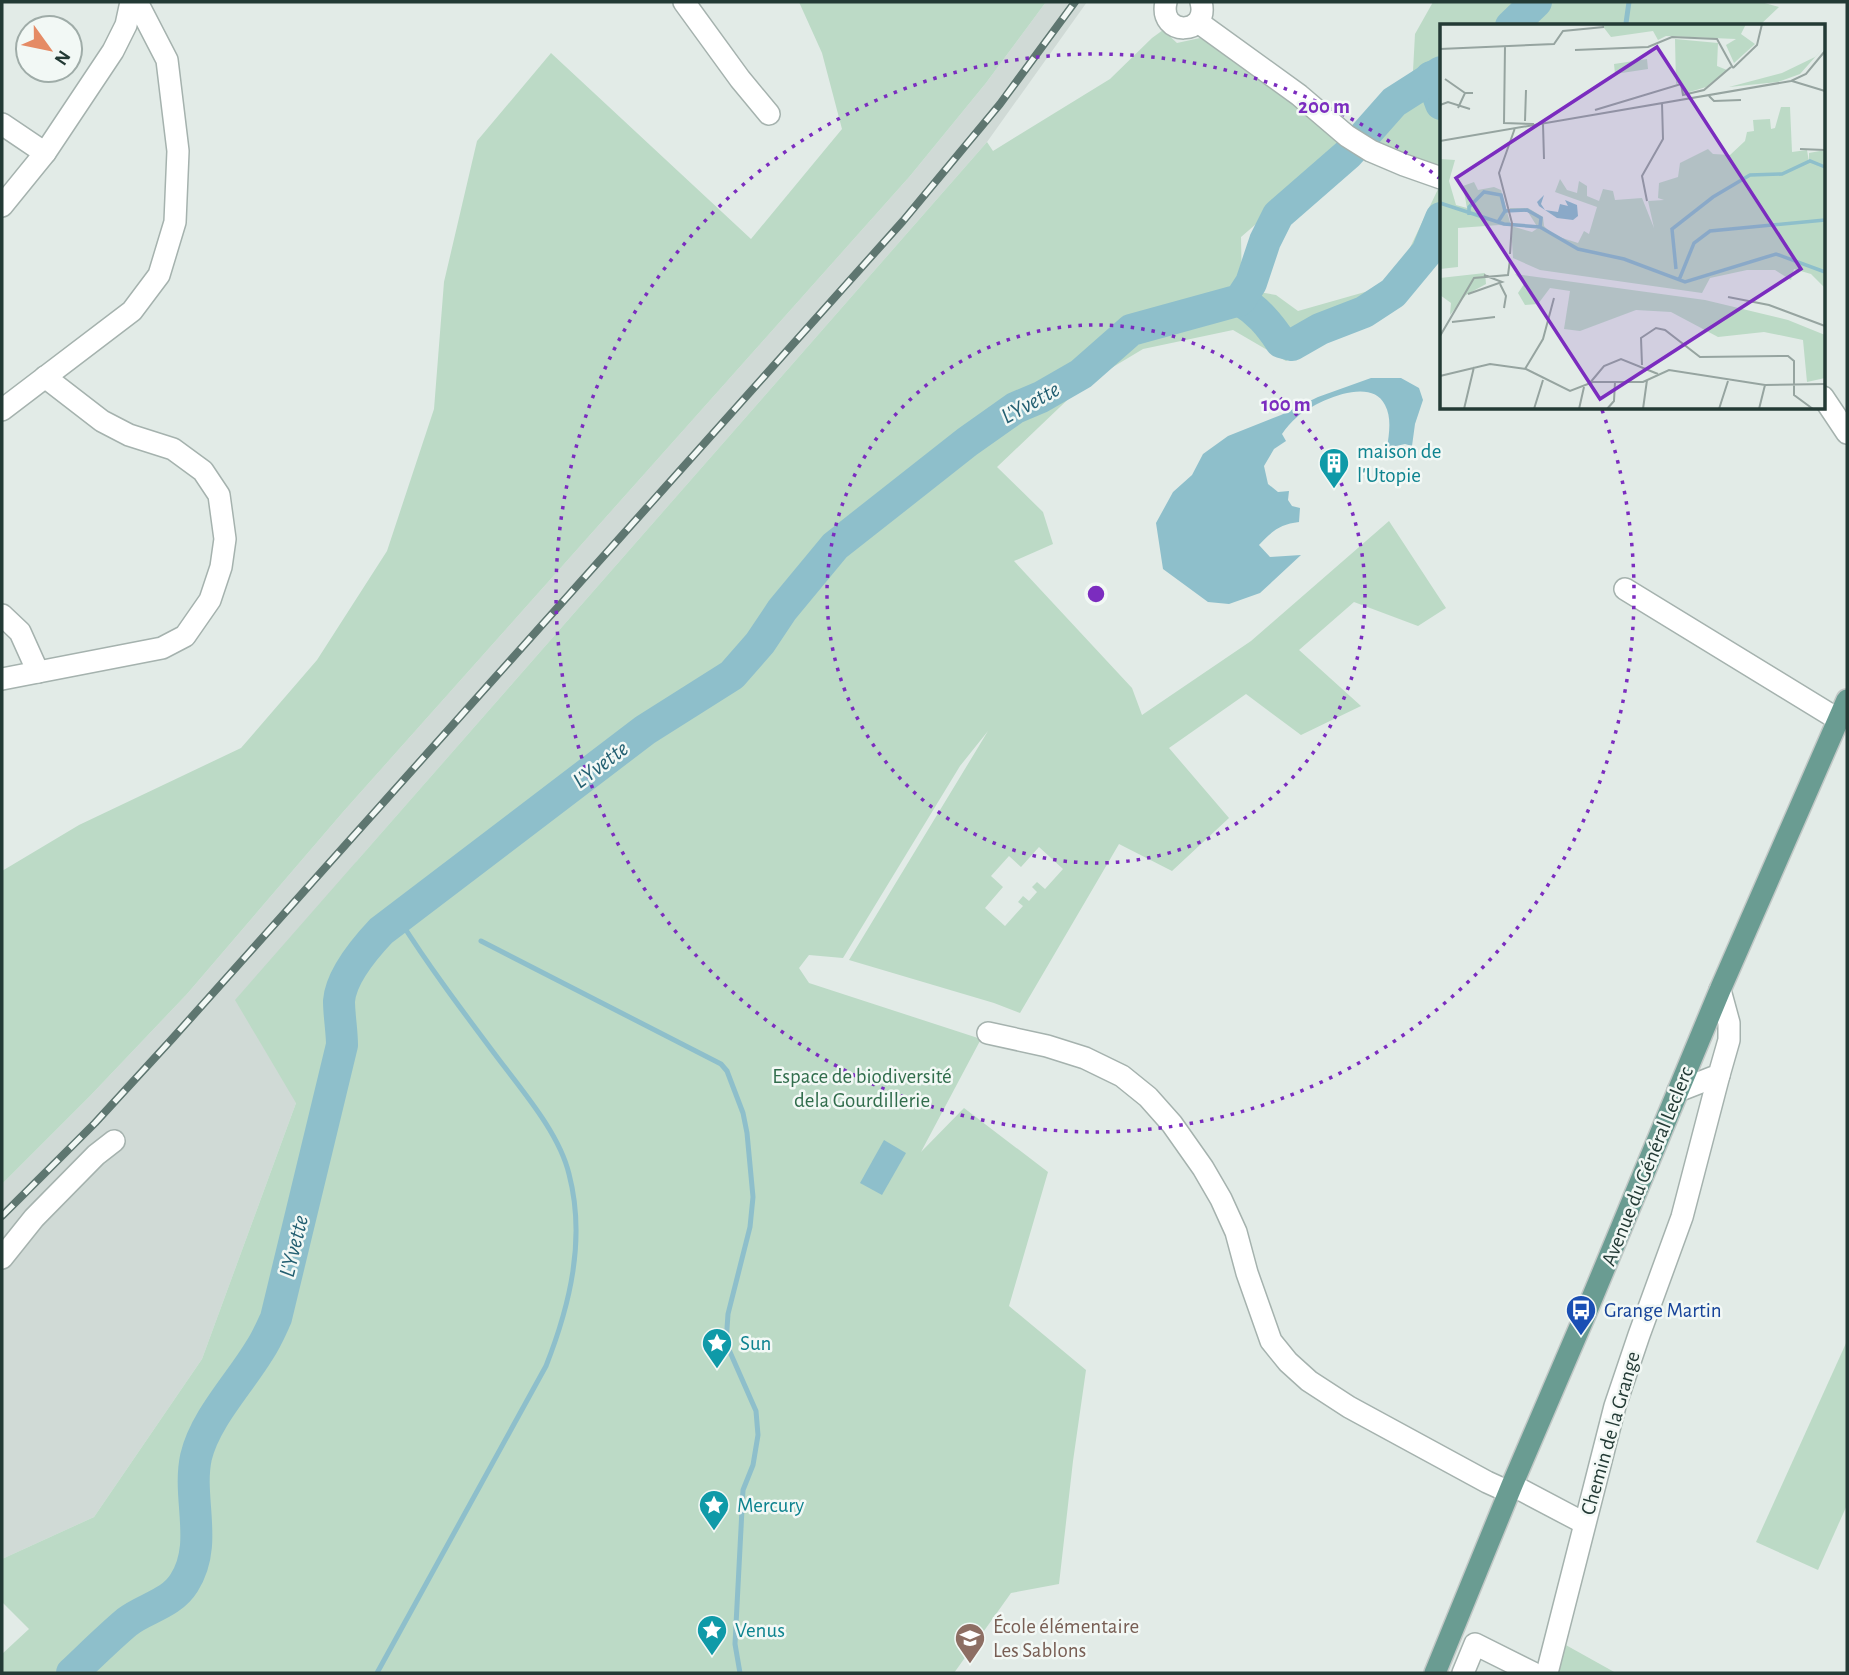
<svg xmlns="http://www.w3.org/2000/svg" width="1849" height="1675" font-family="'Alegreya Sans',sans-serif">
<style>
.built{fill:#d0dad6}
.green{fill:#bcdac6;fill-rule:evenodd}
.water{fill:#8ebfcb}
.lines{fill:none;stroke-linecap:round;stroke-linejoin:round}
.stream{stroke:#8ebfcb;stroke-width:5}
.river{stroke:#8ebfcb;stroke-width:32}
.minor-casing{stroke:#a5b2ae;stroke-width:24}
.major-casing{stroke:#c1c8c6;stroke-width:24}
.minor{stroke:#fff;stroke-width:21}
.major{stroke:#6a9c92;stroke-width:21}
.rail-casing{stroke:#5e7670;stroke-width:8}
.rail{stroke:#f2f8f5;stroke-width:5;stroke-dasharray:16;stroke-linecap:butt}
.ring{fill:none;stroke:#7b2cbf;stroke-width:3.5;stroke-dasharray:3.5 7}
.labels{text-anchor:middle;stroke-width:5;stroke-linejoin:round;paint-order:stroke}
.culture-label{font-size:21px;fill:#0d838f;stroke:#f2f8f5;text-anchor:start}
.park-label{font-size:21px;fill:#316d4c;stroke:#f2f8f5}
.street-label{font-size:21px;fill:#233a35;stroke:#f2f8f5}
.transit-label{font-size:21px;fill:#164399;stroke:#f2f8f5;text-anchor:start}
.education-label{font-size:21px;fill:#785e54;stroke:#f2f8f5;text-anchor:start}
.water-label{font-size:23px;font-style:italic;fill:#235f71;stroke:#f2f8f5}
.inset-river{fill:none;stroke:#8ebfcb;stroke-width:3.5}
.inset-road{fill:none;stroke:#96a4a0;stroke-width:2}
.view{fill:#7b2cbf;fill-opacity:0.15;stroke:#7b2cbf;stroke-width:3.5}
.inset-edge{fill:none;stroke:#233a35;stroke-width:3.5}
.centre{fill:#7b2cbf;stroke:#f2f8f5;stroke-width:3.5}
.ring-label{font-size:21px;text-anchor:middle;font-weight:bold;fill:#7b2cbf;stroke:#f2f8f5;stroke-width:5;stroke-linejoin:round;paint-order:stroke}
</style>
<rect width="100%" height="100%" fill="#e2ebe7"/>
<!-- built -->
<polygon class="built" points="1046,2 1087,2 987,142 356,862 296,1103 202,1359 94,1517 2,1559 2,1184 90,1096 187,994 343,812 910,176 986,83"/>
<!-- green -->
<g class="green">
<polygon points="799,2 1046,2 986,83 910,176 343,812 187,994 90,1096 2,1184 2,871 79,825 241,748 317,660 387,551 434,409 444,282 477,141 551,53 751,239 842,129 822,53"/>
<path d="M1433,2H1761L1779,7L1759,26H1441V173L1356,138L1241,237L1242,289L1276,295L1298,311L1379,288L1406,256L1440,185L1441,186V240L1396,305L1286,361L1233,330L1143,349L1083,385L997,467L1043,512L1053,544L1014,561L1132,688L1142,715L1251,641L1389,521L1446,608L1418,626L1354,602L1299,650L1361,706L1301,735L1246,694L1169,748L1229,818L1172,871L1119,844L1020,1013L994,1003L849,960L988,731L960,766L843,958L809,955L799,968L809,983L981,1039L921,1152L964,1108L1048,1172L1009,1306L1086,1370L1073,1461L1059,1584L1011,1593L954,1673H2V1654L29,1629L2,1602V1559L94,1517L202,1359L296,1103L235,1000L987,142L993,151L1110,79L1152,38L1163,30L1177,43L1200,38L1356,138L1413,71L1415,34ZM1039,847L1063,869L1045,889L1037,882L1032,887L1037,892L1029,901L1023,896L1018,902L1023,906L1005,926L985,908L1003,887L991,876L1009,856L1021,867Z"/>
<polygon points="1847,1341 1847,1505 1818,1570 1756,1542"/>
<polygon points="1564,1644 1616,1673 1555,1673"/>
</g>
<!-- water -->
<g class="water">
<path d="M1371,378H1401L1419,388L1423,400L1415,424L1412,446L1405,444L1387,448C1389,434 1392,418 1385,405C1371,375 1314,402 1297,417C1291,422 1286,428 1282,434L1286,441L1274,449L1264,466L1268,484L1278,492L1289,491L1288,500L1292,506L1300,508L1299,522C1280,524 1271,532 1259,545L1270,557L1301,555L1260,593L1229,604L1208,602L1163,569L1156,523L1173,492L1192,475L1203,454L1228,436L1281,415L1318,397Z"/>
<polygon points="884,1140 906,1153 882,1195 860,1183"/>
</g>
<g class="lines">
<!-- stream -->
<g class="stream">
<polyline points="1627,26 1626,23 1629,2"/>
<polyline points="481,941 721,1064 727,1071 743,1113 747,1133 753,1197 750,1227 728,1314 726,1343 756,1411 758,1435 753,1465 743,1490 735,1644 740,1673"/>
<path d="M377,1673L546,1366C570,1305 586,1239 569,1174C559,1132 520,1088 494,1053C461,1009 428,965 399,919"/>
</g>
<!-- river -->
<g class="river">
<polyline points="1511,26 1536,2"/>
<polyline points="1431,77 1441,104"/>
<path d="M1240,300C1258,311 1269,324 1281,342L1292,345L1320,329L1364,312L1393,293L1427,252L1441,218"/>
<path d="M72,1673C90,1656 108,1638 127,1622C145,1608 171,1604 184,1583C209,1544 187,1499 196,1457C205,1419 239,1384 259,1351C266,1341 271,1329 276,1318L342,1045C342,1031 339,1015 339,1001C341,976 365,948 381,931L645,730L732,675L760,643L782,610L835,546L967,442L1015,408L1041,397L1081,374L1131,330L1240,300L1251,283L1265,241L1278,215L1348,154L1394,102L1441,72"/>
</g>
<!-- minor casing -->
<g class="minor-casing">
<g id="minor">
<polyline points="684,2 740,79 769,114"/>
<path d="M1166,2C1158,37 1210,36 1201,2"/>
<polyline points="1198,22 1299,95 1347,136 1371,151 1404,165 1441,178"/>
<polyline points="2,124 45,153"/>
<polyline points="2,206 45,153 113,51 126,25 131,2"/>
<polyline points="1823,397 1847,433"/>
<polyline points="2,410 132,311 159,275 175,222 178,151 167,60 137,2"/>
<polyline points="1625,589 1839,720"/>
<polyline points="2,615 20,632 38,672"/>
<polyline points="2,679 162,648 185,636 210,600 221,567 225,539 219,495 203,471 173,449 129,435 102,421 45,377"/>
<polyline points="988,1033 1047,1046 1085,1058 1122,1076 1148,1097 1172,1124 1203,1168 1221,1199 1236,1232 1247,1273 1271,1341 1288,1362 1309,1381 1349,1407 1487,1482 1509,1492"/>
<polyline points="1678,1091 1719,1075 1729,1040 1729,1023 1720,990"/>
<polyline points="2,1258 34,1218 96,1155 114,1141"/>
<polyline points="1512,1485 1584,1523"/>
<polyline points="1463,1673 1475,1644 1533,1673"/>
<polyline points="1547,1673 1615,1406 1639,1335 1682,1217 1719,1075"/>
</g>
</g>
<!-- major casing -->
<g class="major-casing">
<polyline id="major" points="1435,1673 1512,1485 1585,1315 1720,990 1847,700"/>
</g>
<!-- minor -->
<use href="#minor" class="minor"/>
<!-- major -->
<use href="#major" class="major"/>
<!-- rail casing -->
<g class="rail-casing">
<polyline id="rail" points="2,1216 95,1123 172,1039 903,221 1000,104 1075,2"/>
</g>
<!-- rail -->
<use href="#rail" class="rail"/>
</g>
<!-- distance rings -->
<g class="ring">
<circle cx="1096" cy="594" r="269"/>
<path d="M1602 410A539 539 0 1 1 1439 178"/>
</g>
<!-- icons -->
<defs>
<g id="building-pin" transform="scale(1.575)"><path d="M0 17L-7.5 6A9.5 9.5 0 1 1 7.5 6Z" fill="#0f9aa8" stroke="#f2f8f5"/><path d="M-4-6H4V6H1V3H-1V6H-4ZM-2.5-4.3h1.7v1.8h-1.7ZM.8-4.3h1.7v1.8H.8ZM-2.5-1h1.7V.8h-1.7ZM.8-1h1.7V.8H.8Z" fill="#fff"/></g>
<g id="bus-pin" transform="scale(1.575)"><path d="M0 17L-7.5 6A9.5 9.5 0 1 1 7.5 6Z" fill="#1a4fb4" stroke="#f2f8f5"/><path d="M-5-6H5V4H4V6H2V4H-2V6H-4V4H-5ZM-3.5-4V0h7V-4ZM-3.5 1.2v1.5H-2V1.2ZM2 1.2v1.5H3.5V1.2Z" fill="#fff"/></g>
<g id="sight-pin" transform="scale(1.575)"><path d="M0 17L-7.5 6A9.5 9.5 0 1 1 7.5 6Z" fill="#0f9aa8" stroke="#f2f8f5"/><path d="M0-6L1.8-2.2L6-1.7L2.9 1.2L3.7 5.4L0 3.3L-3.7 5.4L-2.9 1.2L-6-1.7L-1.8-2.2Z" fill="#fff"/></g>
<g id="school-pin" transform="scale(1.575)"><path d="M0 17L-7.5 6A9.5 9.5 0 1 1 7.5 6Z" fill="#8d6e63" stroke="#f2f8f5"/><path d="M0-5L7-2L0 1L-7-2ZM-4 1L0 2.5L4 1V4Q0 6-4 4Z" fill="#fff"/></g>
</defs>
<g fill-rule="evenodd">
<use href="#building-pin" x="1334" y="463"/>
<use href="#bus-pin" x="1581" y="1310"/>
<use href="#sight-pin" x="717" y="1343"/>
<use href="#sight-pin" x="714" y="1505"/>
<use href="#sight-pin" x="712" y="1630"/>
<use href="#school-pin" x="970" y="1638"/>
</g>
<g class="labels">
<!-- culture labels -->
<g class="culture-label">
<text x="1357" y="458">maison de<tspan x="1357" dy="24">l'Utopie</tspan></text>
<text x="740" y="1350">Sun</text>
<text x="737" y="1512">Mercury</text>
<text x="735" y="1637">Venus</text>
</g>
<!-- park labels -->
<g class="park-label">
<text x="862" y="1083">Espace de biodiversité<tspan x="862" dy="24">dela Gourdillerie</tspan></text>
</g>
<!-- street labels -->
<g class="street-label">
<text transform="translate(1647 1166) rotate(-68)" y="7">Avenue du Général Leclerc</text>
<text transform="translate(1610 1433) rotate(-74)" y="7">Chemin de la Grange</text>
</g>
<!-- transit labels -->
<g class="transit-label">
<text x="1604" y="1317">Grange Martin</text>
</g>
<!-- education labels -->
<g class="education-label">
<text x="993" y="1633">École élémentaire<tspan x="993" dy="24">Les Sablons</tspan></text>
</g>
<!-- water labels -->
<g class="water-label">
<text transform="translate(1030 402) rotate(-29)" y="8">L'Yvette</text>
<text transform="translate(600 764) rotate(-37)" y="8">L'Yvette</text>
<text transform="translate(293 1246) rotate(-76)" y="8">L'Yvette</text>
</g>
</g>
<!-- overview -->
<g transform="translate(1440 24)">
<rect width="385" height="385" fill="#e2ebe7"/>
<path d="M161,0H306L301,10L315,20L294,39L286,21L296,15L226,12L218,16L213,7L171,13ZM235,15L278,19L277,42L287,46L266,63L243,70L242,58L236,60ZM385,22L360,50L338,58L289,63L342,49L375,33ZM207,35L208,45L175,50L174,40ZM341,83H350L352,128L367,126L369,138V129L385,126V264L371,250L354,245L351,256L335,246H307L270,254L262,269L100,246L73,234L71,202L59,201L18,204V243L0,245V135L15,136L9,157L16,181L27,184L23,162L34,158L38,166L54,163L61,166L71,202L92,208L98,204L88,188H70V184H88L103,193L104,202L113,211L138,219L144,207L149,210L157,183L115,168L120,155L127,166L137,169L139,157L147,162V172L159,177L163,165L173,167L175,176L202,174L214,204L208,177L224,176L218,174L219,159L238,153L240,139L268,125L273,130L290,131L305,117L307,108L314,107L313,96L330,95L331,105L335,104ZM45,249L46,260L26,271L10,291L11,279L0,271V254ZM75,250L265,276L348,296L385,311V354L367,358L363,316L324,308L278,313L231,288L196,286L140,307L124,305L130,267L110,264L98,280L85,281L78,269L84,260Z" fill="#bcdac6"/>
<path d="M104,171L101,180L105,186L118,188L120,180L128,182L125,176L137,181L138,192L133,196L117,194L99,182L97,178Z" fill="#8ebfcb"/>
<path class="inset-river" d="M0,179L64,200L100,203M29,191V183L44,168L61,171L65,187M58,198L65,187L87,186L101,194L100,203M100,203L138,225L184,235L245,258L336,230L385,248M236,245L232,205L273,173L310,151L342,150L370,137L385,143M239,256L254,219L270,207L385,196"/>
<path class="inset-road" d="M65,22L64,99L94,100M0,25L114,20L123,7L164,3M135,26L208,23L232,13L277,15L293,44M293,44L317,21L322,0M5,55L25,69M352,57L385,67M269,72L274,77L301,76M0,81L8,78L30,85M18,84L25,69H33M155,86L241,60L243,71L264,66L291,43M85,97L86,66M103,100L104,135M0,117L351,57L366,50L385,27M360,125L385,126M207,177L202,152L223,115L222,79M70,230L72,199L59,149L75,104M60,260L66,272L64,284M28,270L62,258L44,251M288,273L329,281L385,302M12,298L55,293M0,312L34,254L68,251L70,236M202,341L201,314L216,304L225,306L260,333L348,332L354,337V371L373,385M85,345L103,315L114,274M0,352L50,340L86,345L130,367L153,358H203L229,346L325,361L385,360M149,360L164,342L181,335L218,350M24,385L34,343M94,385L103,356M139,385L144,363M167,385L174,377L175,358M203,385L207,356M279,385L288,357M319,385L325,361"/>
<path class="view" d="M217,23L361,245L160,375L16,154Z"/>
<rect width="385" height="385" class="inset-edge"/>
</g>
<circle cx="1096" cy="594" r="10" class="centre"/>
<g class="ring-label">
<text x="1324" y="113">200 m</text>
<text x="1286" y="411">100 m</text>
</g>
<!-- border -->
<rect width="1849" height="1675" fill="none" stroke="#233a35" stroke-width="7"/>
<!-- north arrow -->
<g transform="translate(49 49) rotate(123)"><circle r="33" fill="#f2f8f5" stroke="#9faca8" stroke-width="2"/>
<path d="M0-5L12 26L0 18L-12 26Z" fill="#e58b65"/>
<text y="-10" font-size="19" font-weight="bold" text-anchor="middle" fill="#233a35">N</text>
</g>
</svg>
